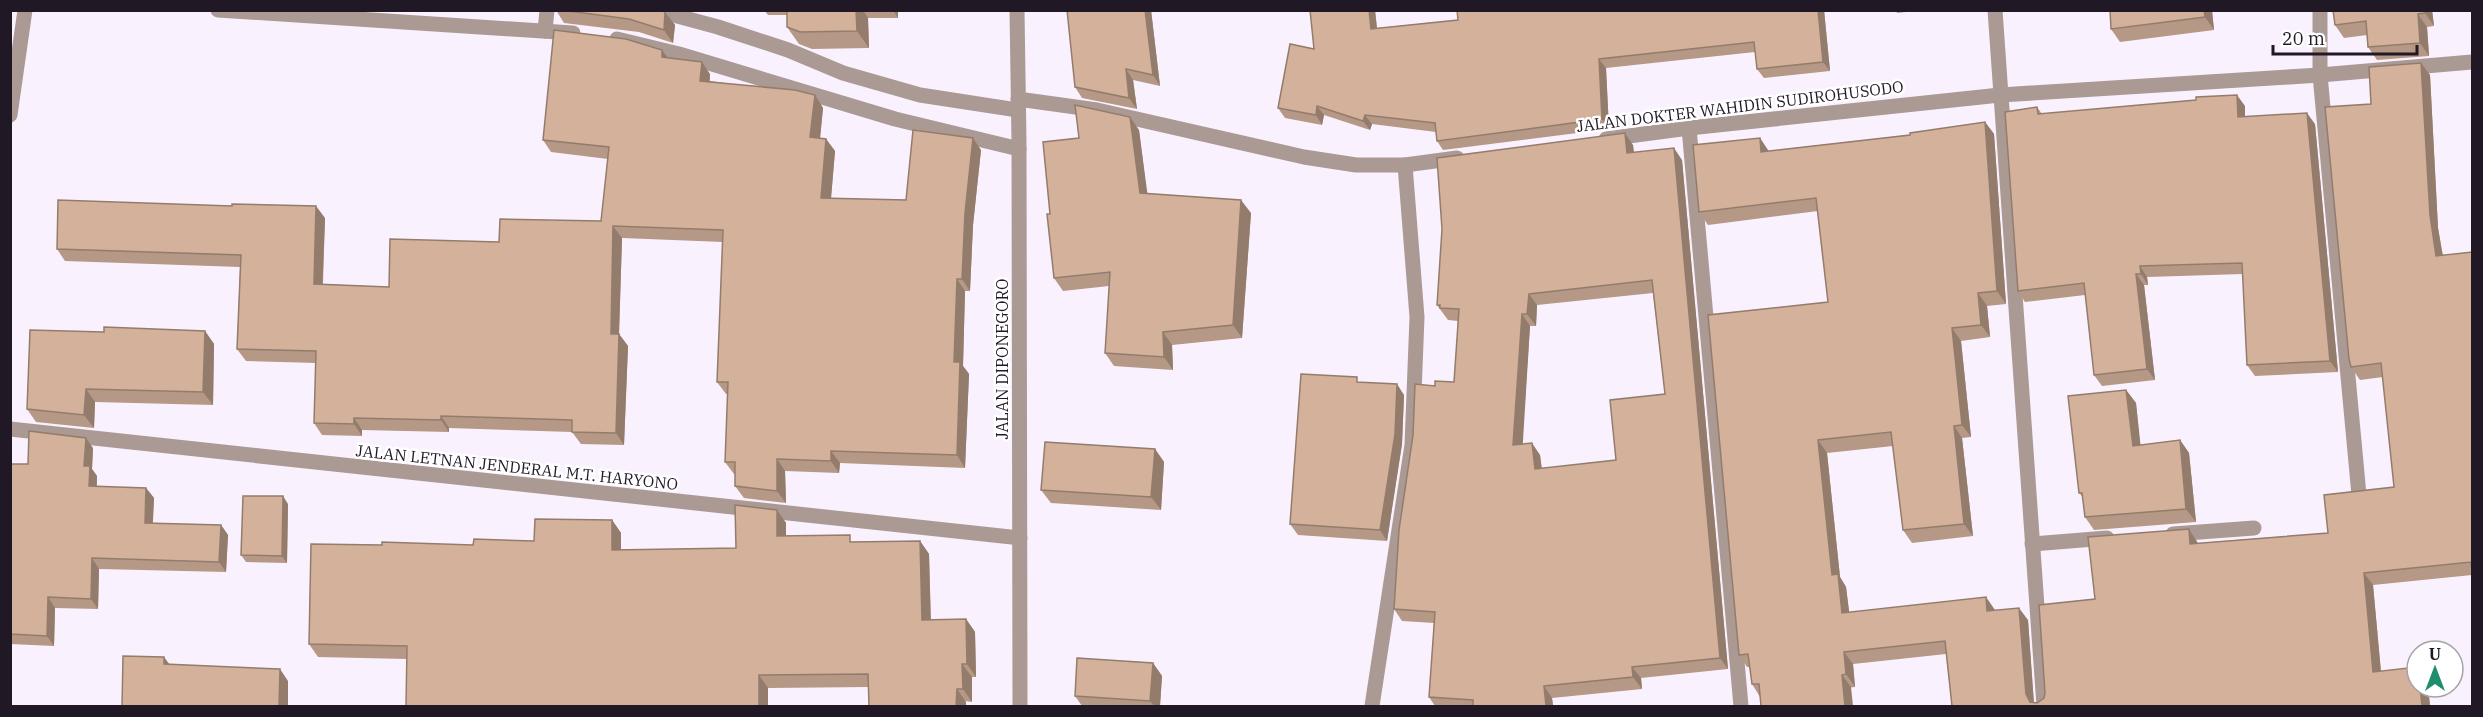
<svg xmlns="http://www.w3.org/2000/svg" width="2483" height="717" font-family="'IBM Plex Serif',serif">
<style>
.lines{fill:none;stroke-linecap:round;stroke-linejoin:round}
.minor{stroke:#ab9a94;stroke-width:15}
.wall{fill:#b59885;fill-rule:evenodd}
.shaded-wall{fill:#947c6c}
.building{fill:#d3b19b;stroke:#947c6c;stroke-width:1.5;fill-rule:evenodd}
.labels{text-anchor:middle;stroke-width:5;stroke-linejoin:round;paint-order:stroke}
.street-label{font-size:16px;fill:#201925;stroke:#fff}
</style>
<rect width="100%" height="100%" fill="#faf1ff"/>
<g class="lines">
<!-- minor -->
<g class="minor">
<polyline points="218,10 573,33"/>
<polyline points="655,10 718,27 788,50 843,73 920,95 1018,110"/>
<polyline points="1017,10 1019,142 1020,706"/>
<polyline points="1995,10 2044,706"/>
<polyline points="2320,10 2320,75 2359,495"/>
<polyline points="545,31 547,10"/>
<polyline points="617,39 679,54 895,119 1019,149"/>
<polyline points="1018,99 1097,110 1304,157 1356,165 1405,165 1457,158"/>
<polyline points="10,115 25,10"/>
<polyline points="1689,128 1741,706"/>
<polyline points="1606,139 1689,128 2000,95 2320,75 2472,62"/>
<polyline points="10,429 1020,538"/>
<polyline points="2173,534 2254,528"/>
<polyline points="2032,544 2107,538"/>
<polyline points="1372,706 1412,445 1417,317 1405,165"/>
</g>
</g>
<!-- wall -->
<g class="wall">
<polygon points="556,10 660,10 665,12 675,25 673,43 639,32 564,23"/>
<polygon points="764,10 898,10 898,18 868,18 869,48 812,49 799,44 787,27 787,15 768,15"/>
<polygon points="1067,10 1151,10 1160,86 1133,80 1137,109 1082,98 1075,87"/>
<polygon points="1310,10 1375,10 1377,28 1458,20 1457,10 1824,10 1830,71 1764,78 1757,69 1755,52 1606,68 1609,129 1443,150 1437,141 1436,132 1372,124 1370,130 1324,115 1322,125 1285,118 1278,108 1314,49"/>
<polygon points="1896,10 1924,10 1897,13"/>
<polygon points="2110,10 2220,10 2212,11 2214,30 2120,42 2111,29"/>
<polygon points="2432,10 2434,26 2427,27 2429,56 2377,60 2368,47 2367,35 2344,38 2335,25"/>
<polygon points="662,50 668,58 710,74 710,81 815,95 823,108 820,138 826,139 835,151 831,198 906,200 981,150 973,225 970,291 965,291 963,366 969,374 965,468 840,463 839,473 785,471 786,503 744,498 735,486 735,474 734,474 725,462 728,394 726,394 717,382 723,242 622,238 619,334 628,346 624,445 581,444 572,432 449,428 449,432 362,430 362,436 322,435 314,423 316,363 246,361 237,349 240,267 65,261 57,249 325,218 323,284 389,287 499,242 601,221 608,159 551,152 543,140"/>
<polygon points="2421,63 2430,75 2438,228 2443,256 2472,252 2472,575 2373,585 2381,671 2428,687 2430,706 1952,706 1946,654 1853,664 1855,687 1760,697 1752,684 1750,667 1747,667 1739,655 1828,302 1818,211 1708,225 1699,212 1760,138 1768,151 1910,135 1985,122 1994,134 2006,304 1987,306 1990,337 1961,341 1971,437 1962,438 1973,536 1912,543 1903,530 1893,446 1827,453 1840,577 1846,587 1849,612 1995,610 2028,620 2034,703 2037,703 2044,698 2095,599 2189,529 2198,543 2328,533 2394,487 2383,377 2360,380 2351,367 2371,104"/>
<polygon points="2245,106 2245,116 2315,124 2338,372 2255,376 2247,365 2243,274 2147,277 2148,285 2144,285 2155,380 2102,386 2094,375 2085,295 2025,302 2018,291 2037,107 2042,114"/>
<polygon points="1139,130 1147,194 1251,213 1242,338 1172,345 1173,370 1114,366 1105,353 1109,286 1063,291 1054,278 1079,138"/>
<path d="M1633,145L1634,152L1682,160L1728,669L1641,678L1642,689L1552,698L1553,706H1435L1429,697L1434,623L1402,621L1394,609L1435,386L1454,382L1458,321L1448,320L1437,305ZM1653,293L1665,394L1616,460L1542,469L1540,455L1522,444L1530,326H1536L1537,305Z"/>
<polygon points="205,331 214,344 213,405 95,402 94,428 36,422 27,409 104,332"/>
<polygon points="1360,382 1404,395 1402,444 1387,541 1298,535 1290,524"/>
<polygon points="2126,390 2136,403 2140,445 2180,440 2189,453 2196,522 2094,530 2085,517 2083,497 2079,493"/>
<polygon points="93,448 92,469 97,476 97,487 146,488 154,498 153,523 221,525 228,535 226,572 99,569 98,609 55,608 54,646 10,644 10,464 28,464"/>
<polygon points="1155,449 1164,462 1161,510 1051,503 1041,490"/>
<polygon points="288,504 287,563 246,562 241,555"/>
<polygon points="777,510 786,523 786,536 855,542 920,541 929,554 931,620 966,619 975,632 976,677 972,677 972,702 868,687 768,688 407,659 318,657 309,644 382,545 473,545 534,541 612,520 621,533 621,550 736,548"/>
<polygon points="1153,663 1162,676 1160,706 1082,706 1075,696"/>
</g>
<!-- shaded-wall -->
<g class="shaded-wall">
<polygon points="856,10 863,10 868,18 869,48 857,31"/>
<polygon points="893,10 898,10 898,18"/>
<polygon points="1145,10 1151,10 1160,86 1153,75"/>
<polygon points="1369,10 1375,10 1378,39 1371,29"/>
<polygon points="1818,10 1824,10 1830,71 1823,62"/>
<polygon points="2204,10 2212,10 2214,30 2205,17"/>
<polygon points="2425,10 2432,10 2434,26 2425,13"/>
<polygon points="665,12 675,25 673,43 664,30"/>
<polygon points="2418,14 2427,27 2429,56 2420,43"/>
<polygon points="662,50 671,62 662,57"/>
<polygon points="1599,59 1606,68 1609,129 1602,119"/>
<polygon points="702,62 710,74 708,93 700,81"/>
<polygon points="2421,63 2430,75 2438,228 2445,269 2436,256 2430,215"/>
<polygon points="1126,69 1133,80 1137,109 1129,98"/>
<polygon points="815,95 823,108 819,149 810,137"/>
<polygon points="2237,95 2245,106 2245,128 2238,117"/>
<polygon points="1317,106 1324,115 1322,125 1316,115"/>
<polygon points="2307,113 2315,124 2338,372 2330,361"/>
<polygon points="1365,115 1372,124 1370,130 1363,121"/>
<polygon points="1130,117 1139,130 1149,206 1140,193"/>
<polygon points="1985,122 1994,134 2006,304 1997,291"/>
<polygon points="1625,133 1633,145 1635,165 1627,153"/>
<polygon points="973,138 981,150 973,225 970,291 962,279 965,213"/>
<polygon points="1760,138 1768,150 1770,165 1761,152"/>
<polygon points="826,139 835,151 830,210 821,198"/>
<polygon points="1674,148 1682,160 1728,669 1720,658"/>
<polygon points="1241,200 1251,213 1242,338 1233,325"/>
<polygon points="316,206 325,218 322,296 314,284"/>
<polygon points="613,226 622,238 619,334 628,346 624,445 616,433 611,334"/>
<polygon points="2140,266 2147,277 2148,285 2141,274"/>
<polygon points="2136,274 2144,285 2155,380 2147,369"/>
<polygon points="957,279 965,291 963,366 969,374 965,468 957,455 954,362"/>
<polygon points="1978,293 1987,306 1990,337 1981,325"/>
<polygon points="1529,294 1537,305 1536,326 1527,314"/>
<polygon points="1522,314 1530,326 1522,457 1513,445"/>
<polygon points="1952,328 1961,341 1971,437 1962,425"/>
<polygon points="205,331 214,344 213,405 203,392"/>
<polygon points="1163,332 1172,345 1173,370 1164,357"/>
<polygon points="1397,384 1404,395 1402,444 1387,541 1380,530"/>
<polygon points="86,389 95,402 94,428 84,415"/>
<polygon points="2126,390 2136,403 2142,459 2133,446"/>
<polygon points="441,416 449,428 449,432 441,420"/>
<polygon points="354,418 362,430 362,436 354,424"/>
<polygon points="1954,426 1962,438 1973,536 1964,524"/>
<polygon points="86,438 93,448 92,469 97,476 96,497 89,486 84,466"/>
<polygon points="1818,440 1827,453 1840,577 1846,587 1851,626 1842,613 1832,575"/>
<polygon points="2180,440 2189,453 2196,522 2186,509"/>
<polygon points="1532,443 1540,455 1543,481 1535,469"/>
<polygon points="1155,449 1164,462 1161,510 1151,497"/>
<polygon points="831,451 840,463 839,473 831,461"/>
<polygon points="777,459 785,471 786,503 777,491"/>
<polygon points="146,488 154,498 152,533 145,523"/>
<polygon points="283,496 288,504 287,563 282,556"/>
<polygon points="777,510 786,523 786,549 777,536"/>
<polygon points="612,520 621,533 621,563 612,550"/>
<polygon points="221,525 228,535 226,572 219,562"/>
<polygon points="2189,529 2197,542 2199,556 2190,544"/>
<polygon points="920,541 929,554 931,633 922,620"/>
<polygon points="92,558 99,569 98,609 91,599"/>
<polygon points="2364,573 2373,585 2382,684 2373,672"/>
<polygon points="48,597 55,608 54,646 47,636"/>
<polygon points="1986,597 1995,610 1996,624 1987,611"/>
<polygon points="2019,608 2028,620 2034,706 2026,694"/>
<polygon points="966,619 975,632 976,677 967,664"/>
<polygon points="1844,652 1853,664 1855,687 1846,674"/>
<polygon points="164,657 173,669 164,664"/>
<polygon points="1153,663 1162,676 1160,706 1154,706 1150,701"/>
<polygon points="962,664 972,677 972,702 963,689"/>
<polygon points="1632,667 1641,678 1642,689 1633,677"/>
<polygon points="280,669 288,681 288,706 279,706"/>
<polygon points="759,675 768,688 768,706 759,706"/>
<polygon points="1842,675 1851,687 1853,706 1845,706"/>
<polygon points="1544,686 1552,698 1553,706 1546,706"/>
<polygon points="2420,687 2428,687 2430,706 2422,706"/>
<polygon points="957,689 966,702 966,706 956,706"/>
</g>
<!-- building -->
<g class="building">
<polygon points="561,10 660,10 665,12 664,30 629,19"/>
<polygon points="787,10 856,10 857,31 800,32 787,27"/>
<polygon points="1067,10 1145,10 1153,75 1126,69 1129,98 1075,87"/>
<polygon points="1310,10 1369,10 1371,29 1458,20 1457,10 1818,10 1823,62 1757,69 1754,42 1599,59 1602,119 1437,141 1435,123 1365,115 1363,121 1317,106 1316,115 1278,108 1290,44 1314,49"/>
<polygon points="2110,10 2204,10 2205,17 2111,29"/>
<polygon points="2333,10 2425,10 2425,13 2418,14 2420,43 2368,47 2366,21 2335,25"/>
<polygon points="554,30 626,39 662,50 662,57 702,62 700,81 795,90 815,95 810,137 826,139 821,198 906,200 913,130 973,138 965,213 962,279 957,279 954,362 960,362 957,455 831,451 831,461 777,459 777,491 735,486 735,462 725,462 728,382 717,382 723,230 613,226 611,334 619,334 616,433 572,432 572,420 441,416 441,420 354,418 354,424 314,423 316,351 237,349 241,255 57,249 58,200 232,206 232,204 316,206 314,284 389,287 390,239 499,242 500,219 601,221 609,147 543,140"/>
<polygon points="2421,63 2430,215 2436,256 2472,252 2472,571 2471,562 2364,573 2373,672 2417,667 2417,687 2420,687 2422,706 1952,706 1945,641 1844,652 1846,674 1842,675 1845,706 1761,706 1759,684 1752,684 1748,654 1739,655 1708,315 1828,302 1816,198 1699,212 1693,145 1760,138 1761,152 1910,135 1910,133 1985,122 1997,291 1978,293 1981,325 1952,328 1962,425 1954,426 1964,524 1903,530 1891,432 1818,440 1832,575 1838,574 1842,613 1986,597 1987,611 2019,608 2026,694 2030,702 2037,703 2044,698 2045,693 2039,605 2095,599 2088,537 2189,529 2190,544 2328,533 2324,495 2394,487 2381,363 2351,367 2349,359 2325,107 2371,104 2369,67"/>
<polygon points="2237,95 2238,117 2307,113 2330,361 2247,365 2242,263 2140,266 2141,274 2136,274 2147,369 2094,375 2084,283 2018,291 2005,112 2037,107 2038,114 2196,100 2196,97"/>
<polygon points="1075,105 1130,117 1140,193 1241,200 1233,325 1163,332 1164,357 1105,353 1110,272 1054,278 1047,214 1050,214 1043,142 1079,138"/>
<path d="M1625,133L1627,153L1674,148L1720,658L1632,667L1633,677L1544,686L1546,706H1473V700L1429,697L1435,612L1394,609L1399,530L1413,435L1415,384L1435,386V381L1454,382L1459,309L1440,308V305H1437L1442,229L1437,158ZM1652,280L1665,394L1610,400L1616,460L1535,469L1532,443L1513,445L1522,314H1527L1529,294Z"/>
<polygon points="104,327 205,331 203,392 86,389 84,415 27,409 30,330 104,332"/>
<polygon points="1301,374 1357,377 1357,382 1397,384 1395,434 1380,530 1290,524"/>
<polygon points="2126,390 2133,446 2180,440 2186,509 2085,517 2082,493 2079,493 2068,396"/>
<polygon points="29,431 86,438 84,466 90,466 89,486 146,488 145,523 221,525 219,562 92,558 91,599 48,597 47,636 10,634 10,464 28,464"/>
<polygon points="1045,442 1155,449 1151,497 1041,490"/>
<polygon points="243,496 283,496 282,556 241,555"/>
<polygon points="735,505 777,510 777,536 850,535 850,542 920,541 922,620 966,619 967,664 962,664 963,689 957,689 956,706 869,706 868,674 759,675 759,706 406,706 407,646 309,644 311,544 382,545 382,542 473,545 474,539 534,541 535,519 612,520 612,550 736,548"/>
<polygon points="123,656 164,657 164,664 280,669 279,706 122,706"/>
<polygon points="1077,658 1153,663 1150,701 1075,696"/>
</g>
<g class="labels">
<!-- street labels -->
<g class="street-label">
<text transform="translate(1740 106) rotate(-7)" y="6">JALAN DOKTER WAHIDIN SUDIROHUSODO</text>
<text transform="translate(1002 359) rotate(-90)" y="6">JALAN DIPONEGORO</text>
<text transform="translate(517 467) rotate(6)" y="6">JALAN LETNAN JENDERAL M.T. HARYONO</text>
</g>
</g>
<!-- border -->
<rect width="2483" height="717" fill="none" stroke="#201925" stroke-width="24"/>
<!-- north arrow -->
<g transform="translate(2435 669)"><circle r="28" fill="#ffffff" stroke="#a6a3a8" stroke-width="1.5"/>
<path d="M0-4.5L10 22L0 15L-10 22Z" fill="#208d6c"/>
<text y="-9" font-size="16" font-weight="bold" text-anchor="middle" fill="#201925">U</text>
</g>
<!-- scale -->
<path d="M2273 45v9h144v-9" fill="none" stroke="#201925" stroke-width="3"/>
<text x="2282" y="45" font-size="18" fill="#201925" stroke="#ffffff" stroke-width="4.5" paint-order="stroke">20 m</text>
</svg>
